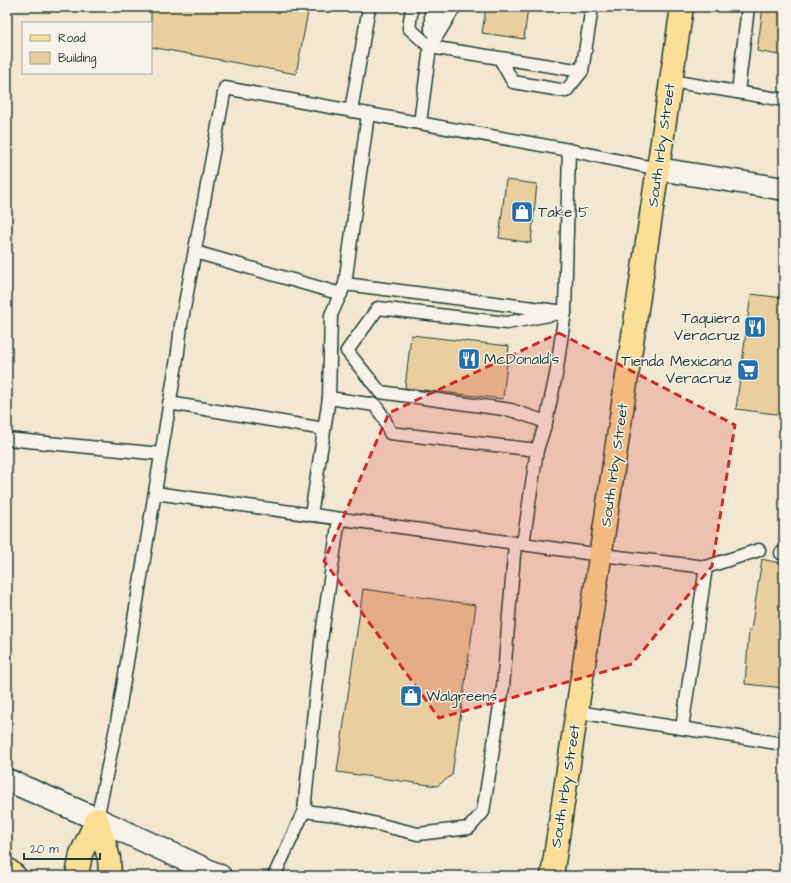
<svg xmlns="http://www.w3.org/2000/svg" width="791" height="883" font-family="'Architects Daughter',sans-serif">
<style>
.building{fill:#e8cf9e;stroke:#1f3d34}
.lines{fill:none;stroke-linecap:round;stroke-linejoin:round}
.lane-casing{stroke:#1f3d34;stroke-width:15}
.street-casing{stroke:#1f3d34;stroke-width:25}
.secondary-casing{stroke:#1f3d34;stroke-width:25}
.primary-casing{stroke:#1f3d34;stroke-width:25}
.lane{stroke:#f7f3e8;stroke-width:12}
.street{stroke:#f7f3e8;stroke-width:22}
.secondary{stroke:#f7f3e8;stroke-width:22}
.primary{stroke:#fbdf96;stroke-width:22}
.marked{fill:#d62828;fill-opacity:0.2;stroke:#d62828;stroke-width:3;stroke-dasharray:8 5;stroke-linejoin:round}
.labels{text-anchor:middle;stroke-width:3;stroke-linejoin:round;paint-order:stroke}
.street-label{font-size:15px;fill:#1f3d34;stroke:#f7f3e8}
.poi-label{font-size:15px;fill:#1f3d34;stroke:#f7f3e8;text-anchor:start}
</style>
<rect width="100%" height="100%" fill="#f2e8d2"/>
<filter id="ink" filterUnits="userSpaceOnUse"><feTurbulence type="fractalNoise" baseFrequency=".025" numOctaves="2"/><feDisplacementMap in="SourceGraphic" scale="8" xChannelSelector="R" yChannelSelector="G"/><feConvolveMatrix kernelMatrix="1 2 1 2 8 2 1 2 1" color-interpolation-filters="sRGB"/></filter>
<g filter="url(#ink)">
<!-- building -->
<g class="building">
<polygon points="151,7 309,7 296,74 151,47"/>
<polygon points="486,7 528,7 524,39 482,33"/>
<polygon points="763,8 784,11 784,56 757,51"/>
<polygon points="506,180 537,184 531,243 499,238"/>
<polygon points="751,294 784,298 784,415 736,409"/>
<polygon points="411,335 509,346 503,399 405,388"/>
<polygon points="762,559 784,564 784,688 745,684 749,630 751,630"/>
<polygon points="363,589 476,605 452,775 437,786 337,772"/>
</g>
<g class="lines">
<!-- lane casing -->
<g class="lane-casing">
<g id="lane">
<polyline points="412,7 409,28 430,47"/>
<polyline points="431,30 431,7"/>
<polyline points="434,33 442,7"/>
<polyline points="430,47 454,8"/>
<polyline points="500,59 513,82 566,91 582,71"/>
<polyline points="671,81 784,100"/>
<polyline points="738,92 748,7"/>
<polyline points="351,111 369,7"/>
<polyline points="420,123 430,47 582,71 592,7"/>
<polyline points="195,252 341,294"/>
<polyline points="345,284 565,312 556,375 546,422 537,450"/>
<polyline points="329,398 375,405 384,418 390,433 537,450 523,544"/>
<polyline points="169,403 324,429"/>
<polyline points="546,422 511,410 380,392 347,351 378,308 507,323 565,312 569,150"/>
<polyline points="7,439 161,454"/>
<polyline points="155,493 601,555 706,567 759,550"/>
<polyline points="311,515 329,398 331,315 345,284 368,114"/>
<polyline points="781,553 784,553"/>
<polyline points="577,712 784,744"/>
<polyline points="682,728 706,567"/>
<polyline points="304,811 321,641 339,519"/>
<polyline points="97,819 117,723 178,352 181,325 225,88 569,150 658,169"/>
<polyline points="274,876 304,811 344,816 418,834 469,828 483,812 503,687 515,543"/>
</g>
</g>
<!-- street casing -->
<g class="street-casing">
<polyline id="street" points="658,169 784,189"/>
</g>
<!-- secondary casing -->
<g class="secondary-casing">
<polyline id="secondary" points="7,780 97,819 220,876"/>
</g>
<!-- primary casing -->
<g class="primary-casing">
<g id="primary">
<polyline points="97,819 109,858 110,876"/>
<polyline points="7,869 15,876"/>
<polyline points="77,876 81,854 97,819"/>
<polyline points="552,876 598,571 682,7"/>
</g>
</g>
<!-- lane -->
<use href="#lane" class="lane"/>
<!-- street -->
<use href="#street" class="street"/>
<!-- secondary -->
<use href="#secondary" class="secondary"/>
<!-- primary -->
<use href="#primary" class="primary"/>
</g>
</g>
<!-- marked area -->
<path class="marked" d="M559,333L735,425L712,566L632,664L439,718L324,561L389,413Z"/>
<!-- icons -->
<defs>
<g id="shop-square" transform="scale(1.15)"><rect x="-9" y="-9" width="18" height="18" rx="4" fill="#1f6fb2" stroke="#f7f3e8"/><path d="M-5-2.5h2.3a2.7 3.5 0 0 1 5.4 0H5L5.5 6h-11ZM-1.5-2.5h3a1.5 2.3 0 0 0-3 0Z" fill="#fff"/></g>
<g id="restaurant-square" transform="scale(1.15)"><rect x="-9" y="-9" width="18" height="18" rx="4" fill="#1f6fb2" stroke="#f7f3e8"/><path d="M-5-6h1v4h1v-4h1v4h1v-4h1v5L-1.5 .5V6h-2V.5L-5-1ZM5-6V6H3V1.5H1.5Q1.5-4 5-6Z" fill="#fff"/></g>
<g id="supermarket-square" transform="scale(1.15)"><rect x="-9" y="-9" width="18" height="18" rx="4" fill="#1f6fb2" stroke="#f7f3e8"/><path d="M-6-5.5h2.5l.6 2H6L4.5 2H-2.5L-4.4-4H-6ZM-1.5 3.2a1.3 1.3 0 1 0 .1 0ZM3 3.2a1.3 1.3 0 1 0 .1 0Z" fill="#fff"/></g>
</defs>
<g fill-rule="evenodd">
<use href="#shop-square" x="522" y="212"/>
<use href="#restaurant-square" x="755" y="327"/>
<use href="#restaurant-square" x="469" y="359"/>
<use href="#supermarket-square" x="748" y="370"/>
<use href="#shop-square" x="411" y="696"/>
</g>
<g class="labels">
<!-- street labels -->
<g class="street-label">
<text transform="translate(661 145) rotate(-82)" y="5">South Irby Street</text>
<text transform="translate(614 465) rotate(-82)" y="5">South Irby Street</text>
<text transform="translate(565 786) rotate(-81)" y="5">South Irby Street</text>
</g>
<!-- poi labels -->
<g class="poi-label">
<text x="538" y="217">Take 5</text>
<text x="740" y="323" text-anchor="end">Taquiera<tspan x="740" dy="17">Veracruz</tspan></text>
<text x="484" y="364">McDonald's</text>
<text x="732" y="366" text-anchor="end">Tienda Mexicana<tspan x="732" dy="17">Veracruz</tspan></text>
<text x="426" y="701">Walgreens</text>
</g>
</g>
<!-- margin -->
<rect width="791" height="883" fill="none" stroke="#f7f3e8" stroke-width="24"/>
<rect x="12" y="12" width="767" height="859" fill="none" stroke="#1f3d34" stroke-width="1.5" filter="url(#ink)"/>
<!-- legend -->
<rect x="22" y="22" width="130" height="52" fill="#f7f3e8" stroke="#a1aaa0"/>
<rect x="30" y="35" width="20" height="6" fill="#fbdf96" stroke="#a1aaa0"/>
<text x="58" y="42" font-size="12" fill="#1f3d34">Road</text>
<rect x="30" y="52" width="20" height="12" fill="#e8cf9e" stroke="#a1aaa0"/>
<text x="58" y="62" font-size="12" fill="#1f3d34">Building</text>
<!-- scale -->
<path d="M24 853v6h76v-6" fill="none" stroke="#1f3d34" stroke-width="2"/>
<text x="30" y="853" font-size="12" fill="#1f3d34" stroke="#f7f3e8" stroke-width="3" paint-order="stroke">20 m</text>
</svg>
